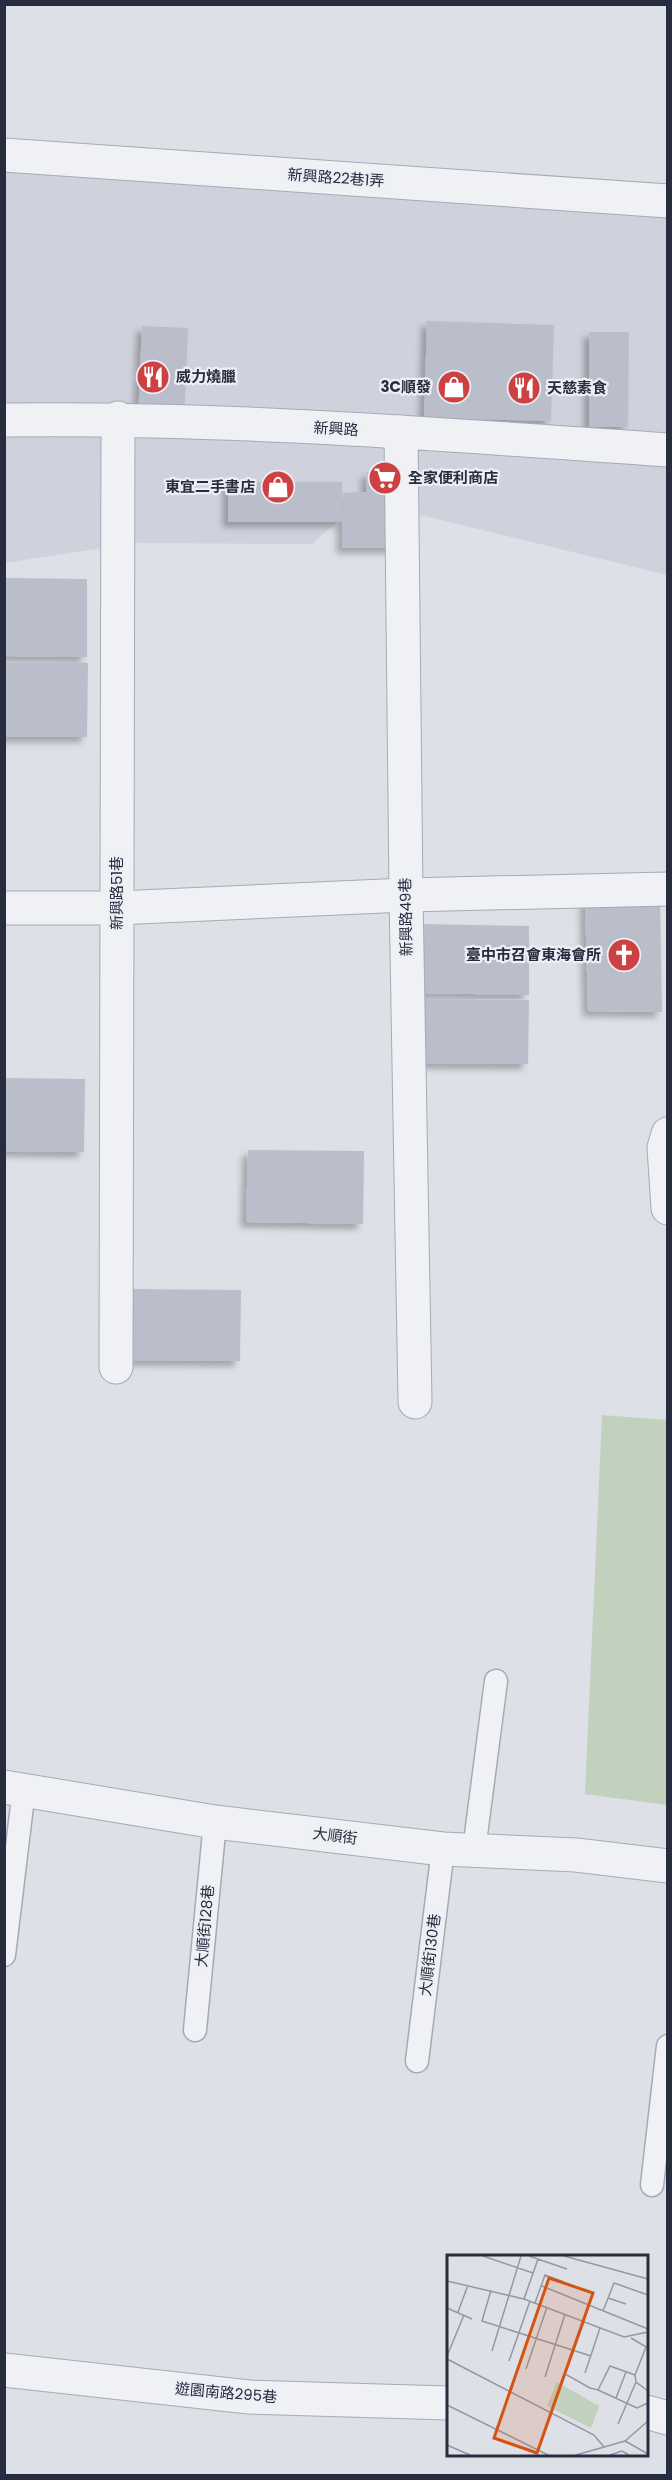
<svg xmlns="http://www.w3.org/2000/svg" width="672" height="2480" font-family="Poppins,'Noto Sans TC',sans-serif">
<style>
.built{fill:#cfd2dc}
.green{fill:#c1d1be}
.building{fill:#babeca;filter:url(#shadow)}
.lines{fill:none;stroke-linecap:round;stroke-linejoin:round}
.lane-casing{stroke:#a6aab4;stroke-width:25}
.street-casing{stroke:#a6aab4;stroke-width:35}
.lane{stroke:#f0f1f5;stroke-width:22}
.street{stroke:#f0f1f5;stroke-width:33}
.labels{text-anchor:middle;stroke-width:4.5;stroke-linejoin:round;paint-order:stroke}
.street-label{font-size:15px;fill:#272c3e;stroke:#eceff5}
.poi-label{font-size:15px;font-weight:bold;fill:#272c3e;stroke:#eceff5;text-anchor:start}
.inset-road{fill:none;stroke:#9498a3;stroke-width:1.5}
.view{fill:#d55411;fill-opacity:0.15;stroke:#d55411;stroke-width:3}
.inset-edge{fill:none;stroke:#272c3e;stroke-width:3}
</style>
<defs>
<filter id="shadow"><feDropShadow dx="-5.5" dy="5.5" stdDeviation="3" flood-color="#0004"/></filter>
</defs>
<rect width="100%" height="100%" fill="#dde0e7"/>
<!-- built -->
<polygon class="built" points="4,166 667,202 667,575 416,514 346,514 312,544 134,543 5,563"/>
<!-- green -->
<polygon class="green" points="602,1415 667,1420 667,1805 585,1794"/>
<!-- building -->
<g class="building">
<polygon points="427,321 554,325 551,421 424,418"/>
<polygon points="142,326 188,328 184,421 138,420"/>
<polygon points="589,332 629,332 628,427 589,427"/>
<polygon points="367,472 413,472 413,548 342,548 343,493 366,492"/>
<rect x="228" y="482" width="114" height="40"/>
<polygon points="4,578 87,579 87,657 4,656"/>
<polygon points="4,663 88,663 87,737 4,737"/>
<polygon points="660,898 662,1012 588,1011 585,899"/>
<polygon points="421,924 529,926 529,995 420,993"/>
<polygon points="416,999 529,1000 528,1064 415,1063"/>
<polygon points="4,1078 85,1079 84,1152 4,1151"/>
<polygon points="248,1150 364,1151 363,1224 246,1222"/>
<polygon points="125,1289 241,1290 240,1361 124,1360"/>
</g>
<g class="lines">
<!-- lane casing -->
<g class="lane-casing">
<g id="lane">
<polyline points="474,1850 496,1681"/>
<polyline points="4,1955 24,1789"/>
<polyline points="195,2030 215,1822"/>
<polyline points="417,2061 443,1849"/>
<polyline points="652,2185 668,2046"/>
</g>
</g>
<!-- street casing -->
<g class="street-casing">
<g id="street">
<polyline points="4,155 668,201"/>
<path d="M4,420C226,417 447,435 668,450"/>
<polyline points="401,432 406,895 415,1402"/>
<polyline points="4,908 117,908 406,895 668,889"/>
<polyline points="668,1134 664,1148 668,1208"/>
<polyline points="116,1367 118,418"/>
<polyline points="4,1787 215,1822 443,1849 576,1855 668,1866"/>
<polyline points="4,2370 249,2397 448,2403"/>
<polyline points="646,2412 668,2418"/>
</g>
</g>
<!-- lane -->
<use href="#lane" class="lane"/>
<!-- street -->
<use href="#street" class="street"/>
</g>
<!-- icons -->
<defs>
<g id="restaurant-disc" transform="scale(1.725)"><circle r="9.5" fill="#ce4143" stroke="#eceff5"/><path d="M-5-6h1v4h1v-4h1v4h1v-4h1v5L-1.5 .5V6h-2V.5L-5-1ZM5-6V6H3V1.5H1.5Q1.5-4 5-6Z" fill="#fff"/></g>
<g id="shop-disc" transform="scale(1.725)"><circle r="9.5" fill="#ce4143" stroke="#eceff5"/><path d="M-5-2.5h2.3a2.7 3.5 0 0 1 5.4 0H5L5.5 6h-11ZM-1.5-2.5h3a1.5 2.3 0 0 0-3 0Z" fill="#fff"/></g>
<g id="supermarket-disc" transform="scale(1.725)"><circle r="9.5" fill="#ce4143" stroke="#eceff5"/><path d="M-6-5.5h2.5l.6 2H6L4.5 2H-2.5L-4.4-4H-6ZM-1.5 3.2a1.3 1.3 0 1 0 .1 0ZM3 3.2a1.3 1.3 0 1 0 .1 0Z" fill="#fff"/></g>
<g id="church-disc" transform="scale(1.725)"><circle r="9.5" fill="#ce4143" stroke="#eceff5"/><path d="M-1.2-6h2.4v3.5h3.3v2.4h-3.3V6h-2.4V-.1h-3.3v-2.4h3.3Z" fill="#fff"/></g>
</defs>
<g fill-rule="evenodd">
<use href="#restaurant-disc" x="153" y="377"/>
<use href="#shop-disc" x="454" y="387"/>
<use href="#restaurant-disc" x="524" y="388"/>
<use href="#supermarket-disc" x="385" y="478"/>
<use href="#shop-disc" x="278" y="487"/>
<use href="#church-disc" x="624" y="955"/>
</g>
<g class="labels">
<!-- street labels -->
<g class="street-label">
<text transform="translate(336 178) rotate(4)" y="5">新興路22巷1弄</text>
<text transform="translate(336 429) rotate(3)" y="5">新興路</text>
<text transform="translate(117 893) rotate(-90)" y="5">新興路51巷</text>
<text transform="translate(406 917) rotate(-91)" y="5">新興路49巷</text>
<text transform="translate(335 1836) rotate(7)" y="5">大順街</text>
<text transform="translate(205 1926) rotate(-85)" y="5">大順街128巷</text>
<text transform="translate(430 1955) rotate(-83)" y="5">大順街130巷</text>
<text transform="translate(226 2393) rotate(5)" y="5">遊園南路295巷</text>
</g>
<!-- poi labels -->
<g class="poi-label">
<text x="176" y="382">威力燒臘</text>
<text x="431" y="392" text-anchor="end">3C順發</text>
<text x="547" y="393">天慈素食</text>
<text x="408" y="483">全家便利商店</text>
<text x="255" y="492" text-anchor="end">東宜二手書店</text>
<text x="601" y="960" text-anchor="end">臺中市召會東海會所</text>
</g>
</g>
<!-- overview -->
<g transform="translate(447 2255)">
<rect width="201" height="201" fill="#dde0e7"/>
<path d="M110,127L152,151L144,173L100,151Z" fill="#c1d1be"/>
<path class="inset-road" d="M36,1L86,18M82,1L120,14M117,1L201,24M0,26L77,44L177,82L201,77M95,31L201,74M44,35L35,66L144,101M161,43L179,49M77,44L91,4M88,48L98,20L117,27M0,53L25,64M156,56L167,28L201,40M11,57L21,30M137,67L118,119L143,133L151,135L163,111L188,120L199,92M184,83L201,93M45,96L74,1M0,101L17,60M0,104L147,180L157,192M62,106L83,46M79,114L100,52M138,118L153,73M188,120L189,127L201,136M98,122L118,59M151,135L190,153L201,148M169,143L179,117M0,150L101,200M171,169L189,127M178,186L201,199M0,190L23,200M129,200L178,186L201,166M163,200L175,196L182,200"/>
<path class="view" d="M102,23L146,38L90,198L47,183Z"/>
<rect width="201" height="201" class="inset-edge"/>
</g>
<!-- border -->
<rect width="672" height="2480" fill="none" stroke="#272c3e" stroke-width="12"/>
</svg>
